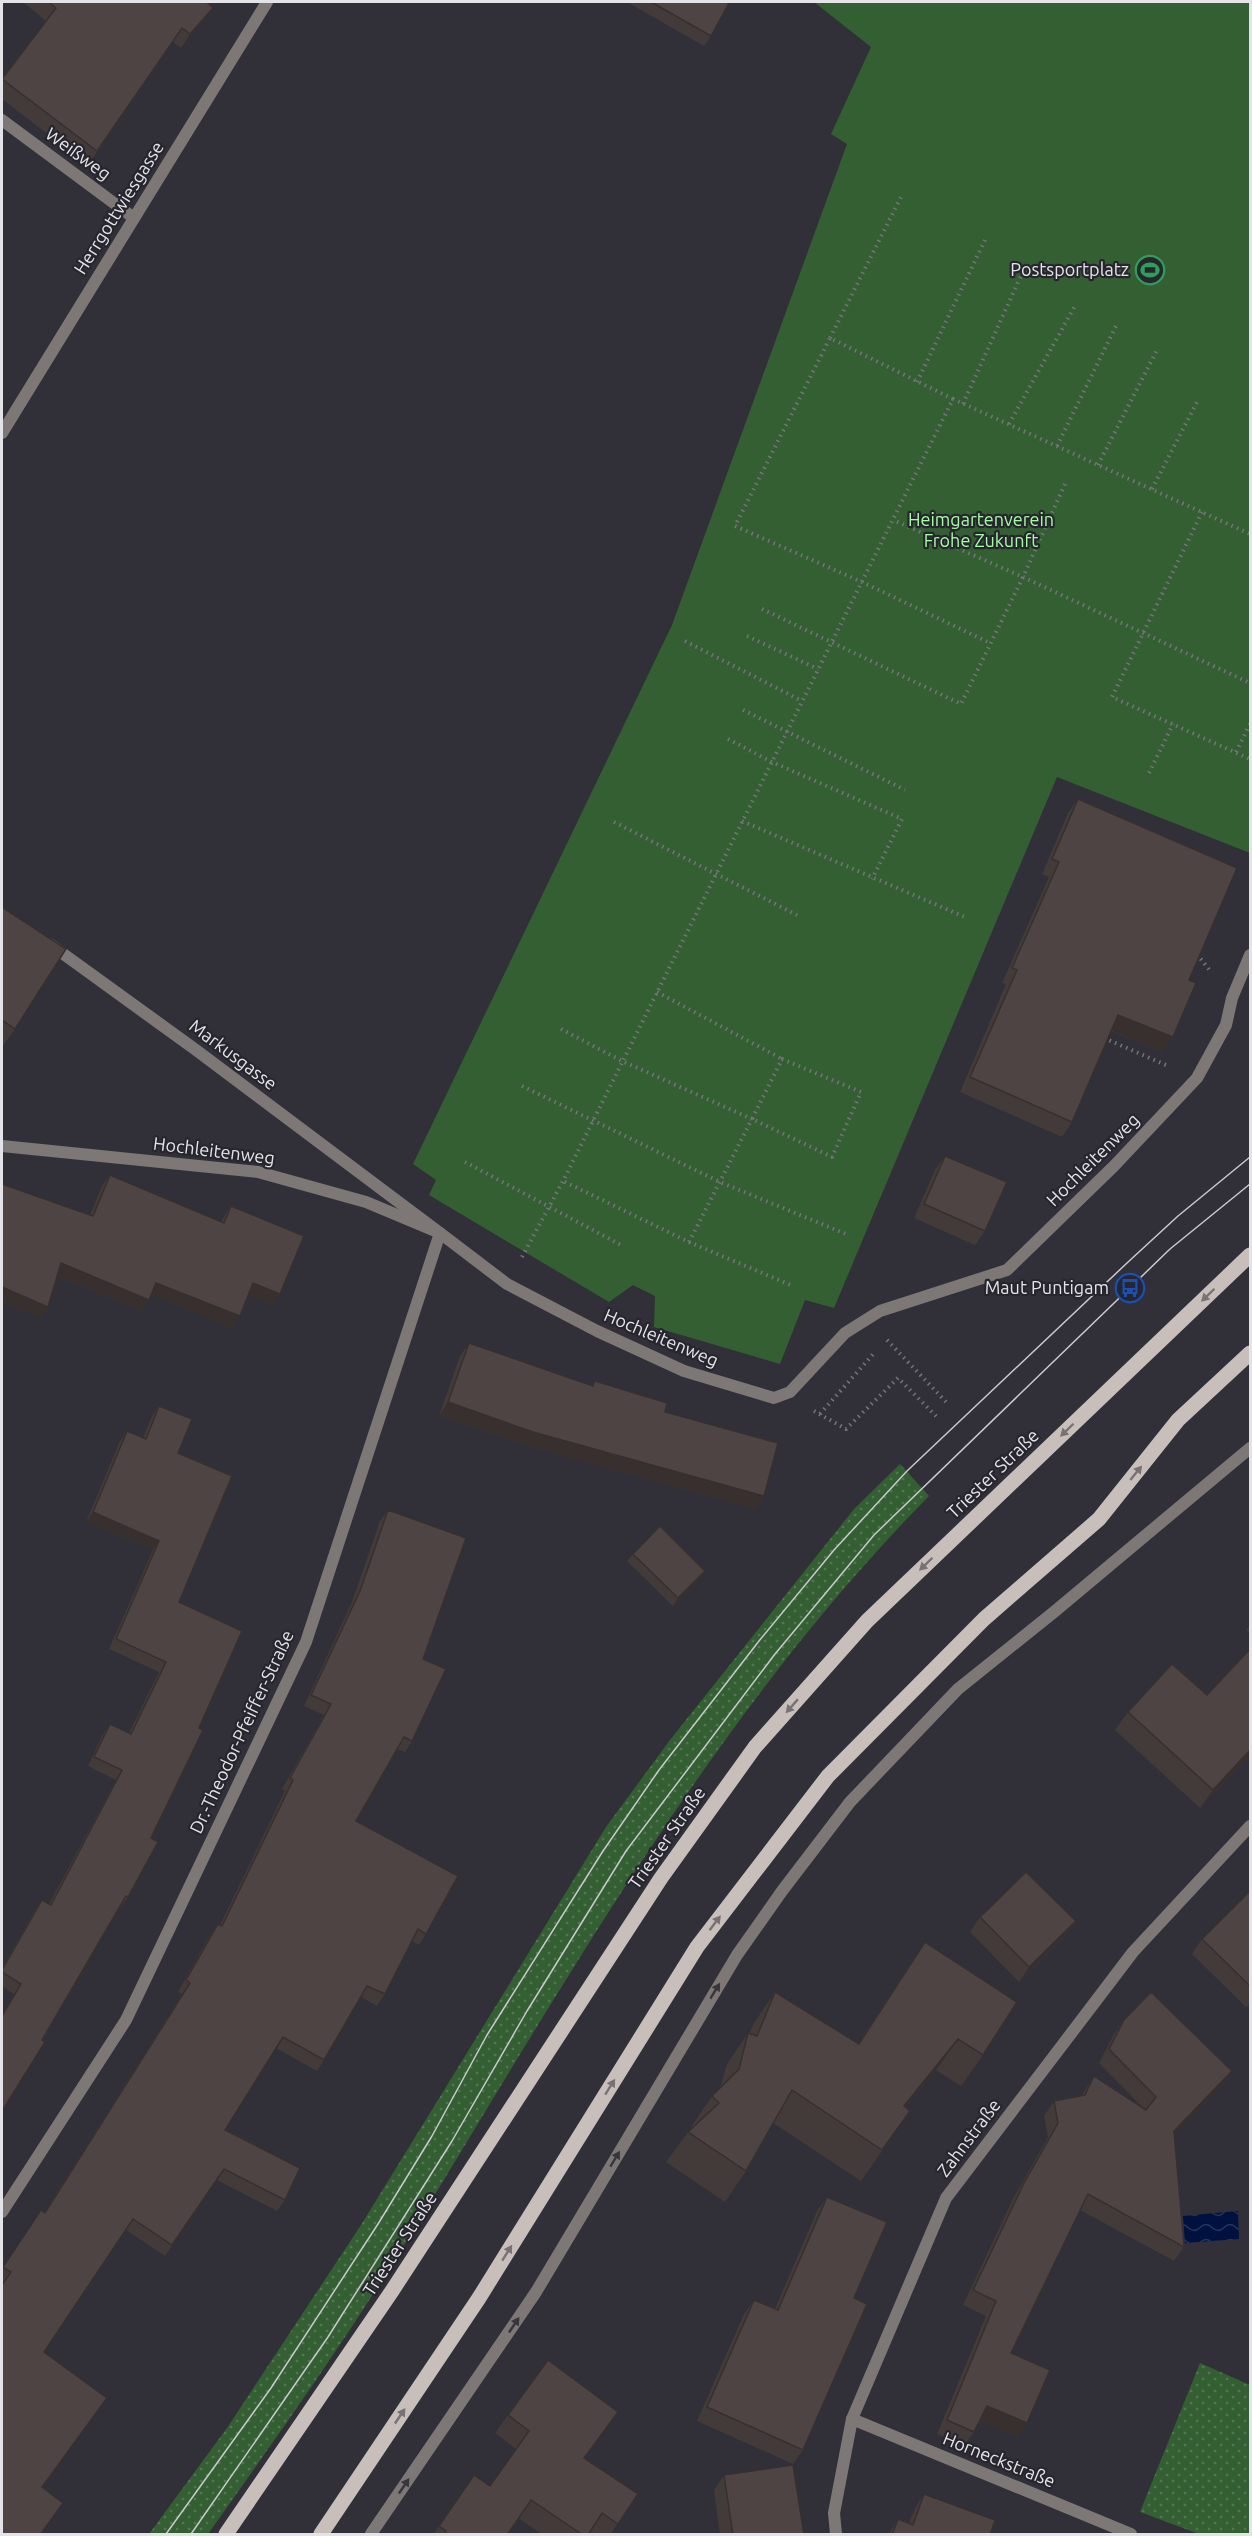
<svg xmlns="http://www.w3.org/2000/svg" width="1252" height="2536" font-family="Ubuntu,sans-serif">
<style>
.grass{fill:url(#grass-dots)}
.garden{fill:#345f33}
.water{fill:url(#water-waves)}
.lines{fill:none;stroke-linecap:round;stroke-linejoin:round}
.path{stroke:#75747b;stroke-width:4;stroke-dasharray:1.5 4.5;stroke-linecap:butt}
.street{stroke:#7d7876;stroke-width:12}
.primary{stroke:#c8bfba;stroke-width:15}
.tram{stroke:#c9c9ce;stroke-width:1.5}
.wall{fill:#433a3a}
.shaded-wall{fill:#37302f}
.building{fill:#4e4443;stroke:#37302f;stroke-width:1.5}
.oneway{fill:#787274}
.oneway2{fill:#38363c}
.labels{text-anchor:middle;stroke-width:4.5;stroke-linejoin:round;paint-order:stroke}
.street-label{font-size:18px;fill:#e3e3e8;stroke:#27262e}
.poi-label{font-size:18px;fill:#e3e3e8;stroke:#27262e;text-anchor:end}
.park-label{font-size:18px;fill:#a4fda2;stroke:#27262e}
</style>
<defs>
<pattern id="grass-dots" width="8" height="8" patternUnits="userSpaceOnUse" patternTransform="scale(1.5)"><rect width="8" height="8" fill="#345f33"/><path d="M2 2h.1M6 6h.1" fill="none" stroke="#517651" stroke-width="1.8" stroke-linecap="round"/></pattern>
<pattern id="water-waves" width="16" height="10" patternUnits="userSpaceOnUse" patternTransform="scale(1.5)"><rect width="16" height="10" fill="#001140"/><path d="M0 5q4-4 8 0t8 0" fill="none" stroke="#25345c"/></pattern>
</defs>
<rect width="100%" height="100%" fill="#313038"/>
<!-- grass -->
<g class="grass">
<path d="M900,1464L929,1496C713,1715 561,1990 401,2250C341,2347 274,2441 208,2534H149L227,2428L361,2225L606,1827L670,1740L854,1509Z"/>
<polygon points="1200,2363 1250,2385 1250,2534 1199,2534 1140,2512"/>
</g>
<!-- garden -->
<polygon class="garden" points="814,2 1250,2 1250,853 1057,777 834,1308 805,1300 780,1364 654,1327 655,1296 633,1285 609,1302 429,1195 436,1180 413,1164 672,625 847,144 831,134 871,47"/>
<!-- water -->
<polygon class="water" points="1238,2211 1239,2239 1185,2243 1183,2216"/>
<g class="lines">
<!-- path -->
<g class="path">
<polyline points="830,338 902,195"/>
<polyline points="917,382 985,240"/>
<polyline points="953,399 830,338 735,526 862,582 990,643"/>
<polyline points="963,404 1024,269"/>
<polyline points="1009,424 1076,304"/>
<polyline points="1057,446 1116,326"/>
<polyline points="1098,465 1157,350"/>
<polyline points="1065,484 1023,577 1250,683"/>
<polyline points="1152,489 1198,400"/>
<polyline points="1202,512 1112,697 1250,759"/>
<polyline points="762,609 961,704 1023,577 893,520"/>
<polyline points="747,636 818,669"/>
<polyline points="685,641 802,701"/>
<polyline points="743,710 905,790"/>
<polyline points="728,739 772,762 902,819 872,879"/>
<polyline points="1236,752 1250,724"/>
<polyline points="1149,773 1173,724"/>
<polyline points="742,821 967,918"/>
<polyline points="614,822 797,915"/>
<polyline points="1197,954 1211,972"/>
<polyline points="657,992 782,1059"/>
<polyline points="561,1029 622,1061 752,1119 689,1242 563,1181"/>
<polyline points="1104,1038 1168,1066"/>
<polygon points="782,1059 861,1092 832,1157 752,1119"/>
<polyline points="522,1086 720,1182 846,1234"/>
<polyline points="465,1162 621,1245"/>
<polyline points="689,1242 793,1286"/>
<polyline points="522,1257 563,1181 953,399 1250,534"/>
<polyline points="887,1340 949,1405"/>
<polyline points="814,1411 846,1429 898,1378 937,1417"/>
<polyline points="820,1414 875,1352"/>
</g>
<!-- street -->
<g class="street">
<polyline points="2,120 134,218"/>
<polyline points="2,433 267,2"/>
<polyline points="2,1146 258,1172 366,1202 440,1233 507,1284 597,1331 684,1371 774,1398 790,1392 845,1333 880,1311 1007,1270 1114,1166 1197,1078 1226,1025 1232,998 1250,955"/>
<polyline points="2,2212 126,2020 306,1642 440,1233 196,1050 51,945"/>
<polyline points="852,2419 1131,2534"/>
<polyline points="371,2534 536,2292 737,1955 782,1891 850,1802 958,1689 1054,1612 1250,1448"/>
<polyline points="836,2534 834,2513 852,2419 946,2198 1133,1952 1250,1826"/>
</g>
<!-- primary -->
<g class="primary">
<polyline points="226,2534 392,2291 661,1878 755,1747 867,1621 1250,1255"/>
<polyline points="321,2534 479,2298 697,1947 828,1776 984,1619 1099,1519 1178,1420 1250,1353"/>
</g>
<!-- tram -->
<g class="tram">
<polyline points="166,2534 271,2388 378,2224 432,2136 487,2035 603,1851 659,1770 759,1641 834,1550 907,1471 1127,1263 1178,1216 1250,1157"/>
<polyline points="191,2534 328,2337 452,2141 527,2011 626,1851 775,1654 874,1535 1170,1249 1250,1184"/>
</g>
</g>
<!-- wall -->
<g class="wall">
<polygon points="23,2 207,2 203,21 181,48 173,42 88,165 2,99 2,80 46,21"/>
<polygon points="627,2 726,2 711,36 704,46"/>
<polygon points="1078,799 1189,980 1162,1052 1111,1031 1072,1122 1062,1137 960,1092 1006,984 1002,983 1049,877 1042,874 1068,813"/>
<polygon points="2,907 15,1029 2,1047"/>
<polygon points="945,1156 985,1231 975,1245 914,1218 935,1170"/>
<polygon points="110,1175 221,1222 223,1218 231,1206 280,1294 272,1305 248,1295 240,1316 232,1328 151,1295 141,1311 57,1276 48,1307 40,1318 2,1302 90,1215 102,1186"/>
<polygon points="469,1343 592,1385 595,1381 665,1412 764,1496 755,1509 524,1445 439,1416 460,1356"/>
<polygon points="159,1406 178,1453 179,1602 199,1728 151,1838 128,1897 121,1907 120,1906 2,2111 2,2015 14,1994 2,1986 2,1968 35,1910 42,1900 49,1904 116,1780 88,1766 103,1734 110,1724 129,1733 159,1672 109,1649 153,1550 86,1522 120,1441 127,1431 143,1438 152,1416"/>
<polygon points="388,1510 423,1659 412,1741 405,1752 397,1749 356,1821 426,1934 419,1945 412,1941 385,1994 377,2006 361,1997 324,2060 317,2071 276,2048 225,2130 285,2200 277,2211 217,2180 165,2256 126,2230 44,2352 2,2282 2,2269 41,2210 44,2213 182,1994 178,1992 210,1935 218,1924 220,1925 285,1791 282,1789 324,1715 304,1706 352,1602 380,1521"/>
<polygon points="633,1554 700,1579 673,1606 627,1561"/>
<polygon points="1251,1624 1251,1634 1246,1630"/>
<polygon points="1251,1648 1251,1754 1200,1808 1115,1730 1128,1712 1207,1695"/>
<polygon points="1251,1890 1251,2003 1246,2007 1192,1954 1202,1939"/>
<polygon points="980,1917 1076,1921 1065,1936 1019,1982 970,1932"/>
<polygon points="925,1942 983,2055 961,2086 936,2070 906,2107 910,2111 861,2181 773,2123 746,2171 725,2202 666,2162 688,2132 692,2128 691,2127 712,2096 720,2088 727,2064 748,2033 749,2034 754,2023 775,1992 858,2044 904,1973"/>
<polygon points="1124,2020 1232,2071 1222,2085 1174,2135 1184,2247 1174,2261 1080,2210 1011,2353 1027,2423 1017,2438 979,2421 974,2432 964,2446 937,2434 986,2316 963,2305 1014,2197 1048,2137 1044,2116 1054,2101 1082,2095 1094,2076 1143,2108 1099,2063 1114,2034"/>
<polygon points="827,2197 854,2298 803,2450 793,2464 697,2421 744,2314 754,2300 775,2309 817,2211"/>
<polygon points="508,2415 605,2430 584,2458 638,2494 610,2535 593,2535 589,2532 588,2535 543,2535 518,2518 507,2535 433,2535 474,2475 490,2486 516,2449 495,2433"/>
<polygon points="724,2475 804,2535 720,2535 714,2490"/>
<polygon points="924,2494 990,2535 888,2535 898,2519 909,2523 915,2508"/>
</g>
<!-- shaded-wall -->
<g class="shaded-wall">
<polygon points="213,8 203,21 181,48 190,34"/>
<polygon points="1118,1015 1173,1037 1162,1052 1108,1029"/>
<polygon points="61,1263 149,1300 141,1311 53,1274"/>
<polygon points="156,1283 240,1316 232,1328 148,1294"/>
<polygon points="253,1283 280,1294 272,1305 245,1294"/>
<polygon points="2,1287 48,1307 40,1318 2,1302"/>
<polygon points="448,1402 764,1496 755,1509 524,1445 439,1416"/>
<polygon points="93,1512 159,1541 153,1550 86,1522"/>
<polygon points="705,1571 700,1579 673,1606 678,1598"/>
<polygon points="1251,1749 1251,1754 1200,1808 1213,1790"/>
<polygon points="1076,1921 1065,1936 1019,1982 1029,1967"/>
<polygon points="958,2039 936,2070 882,2136 904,2106"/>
<polygon points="1232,2071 1222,2085 1164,2146 1174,2131"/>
<polygon points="987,2406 1027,2423 1017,2438 976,2420"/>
</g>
<!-- building -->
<g class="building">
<polygon points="49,2 207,2 213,8 190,34 182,28 97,151 2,79 56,8"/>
<polygon points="651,2 726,2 729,3 711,36"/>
<polygon points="1078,799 1237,868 1189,980 1196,983 1173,1037 1118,1015 1072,1122 970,1077 1017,970 1012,968 1059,862 1052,859"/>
<polygon points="2,907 66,949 15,1029 2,1020"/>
<polygon points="945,1156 1007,1182 985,1231 924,1204"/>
<polygon points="110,1175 224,1223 231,1206 304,1236 280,1294 253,1283 240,1316 156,1283 149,1300 61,1263 48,1307 2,1287 2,1184 93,1216"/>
<polygon points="469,1343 593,1386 595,1381 667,1403 665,1412 778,1443 764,1496 533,1432 448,1402"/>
<polygon points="159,1406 192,1419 178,1453 232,1476 179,1602 242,1631 199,1728 203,1730 151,1838 158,1842 128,1897 126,1896 42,2040 45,2042 2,2111 2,2016 21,1984 2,1972 2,1970 42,1900 51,1905 122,1770 94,1757 110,1724 131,1734 166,1662 116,1639 159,1541 93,1512 127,1431 146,1439"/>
<polygon points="388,1510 466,1538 423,1659 446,1669 412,1741 404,1737 356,1821 458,1876 426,1934 418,1929 385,1994 367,1986 324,2060 283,2037 225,2130 300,2168 285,2200 224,2169 172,2245 133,2219 44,2352 107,2398 42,2487 63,2503 40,2535 2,2535 2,2285 11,2272 3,2267 41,2210 45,2213 190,1983 186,1980 218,1924 222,1926 293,1780 290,1778 331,1704 311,1695 360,1591"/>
<polygon points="660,1526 705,1571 678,1598 633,1554"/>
<polygon points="1251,1648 1251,1749 1213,1790 1128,1712 1172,1664 1207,1695"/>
<polygon points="1026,1872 1076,1921 1029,1967 980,1917"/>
<polygon points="1251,1890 1251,1987 1202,1939"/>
<polygon points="925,1942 1017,2002 983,2055 958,2039 904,2106 910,2111 882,2150 792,2090 746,2171 688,2132 719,2103 712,2096 739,2069 748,2033 757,2036 775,1992 859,2044"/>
<polygon points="1151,1992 1232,2071 1174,2131 1184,2247 1088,2194 1011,2353 1050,2370 1027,2423 987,2406 974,2432 947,2420 996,2301 973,2290 1024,2183 1058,2123 1054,2101 1085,2095 1094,2076 1146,2110 1156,2097 1109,2049 1124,2020"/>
<polygon points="827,2197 887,2222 854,2298 867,2304 803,2450 707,2407 754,2300 778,2310"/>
<polygon points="548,2360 618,2412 584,2458 638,2494 618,2524 602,2513 588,2535 583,2535 531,2500 507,2535 444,2535 446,2531 439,2526 474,2475 490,2486 529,2431 508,2415"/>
<polygon points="793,2465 804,2535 733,2535 724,2475"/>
<polygon points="924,2494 995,2520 990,2535 892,2535 898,2519 913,2525"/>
</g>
<!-- one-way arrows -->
<defs><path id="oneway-solid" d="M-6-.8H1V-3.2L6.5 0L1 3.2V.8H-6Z" transform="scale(1.5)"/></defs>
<g class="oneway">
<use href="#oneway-solid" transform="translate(1208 1295) rotate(136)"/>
<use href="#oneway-solid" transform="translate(1067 1430) rotate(136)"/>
<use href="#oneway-solid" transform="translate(1136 1473) rotate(-51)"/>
<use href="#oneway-solid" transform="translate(926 1564) rotate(136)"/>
<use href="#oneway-solid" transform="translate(792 1706) rotate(131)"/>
<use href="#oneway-solid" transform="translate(715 1923) rotate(-53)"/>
<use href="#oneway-solid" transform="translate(610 2087) rotate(-58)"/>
<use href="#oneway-solid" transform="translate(507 2253) rotate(-58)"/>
<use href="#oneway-solid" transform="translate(400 2416) rotate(-56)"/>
</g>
<g class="oneway2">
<use href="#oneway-solid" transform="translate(715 1991) rotate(-59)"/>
<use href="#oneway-solid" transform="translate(615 2159) rotate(-59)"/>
<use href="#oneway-solid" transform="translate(514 2325) rotate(-56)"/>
<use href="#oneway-solid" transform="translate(404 2486) rotate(-56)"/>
</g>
<!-- icons -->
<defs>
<g id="stadium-ring" transform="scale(1.5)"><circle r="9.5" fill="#27262e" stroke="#2e9e5b" stroke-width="1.5"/><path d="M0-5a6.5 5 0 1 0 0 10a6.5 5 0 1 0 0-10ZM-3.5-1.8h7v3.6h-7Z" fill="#2e9e5b"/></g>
<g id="bus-ring" transform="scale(1.5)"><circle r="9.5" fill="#27262e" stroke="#1a4fb4" stroke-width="1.5"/><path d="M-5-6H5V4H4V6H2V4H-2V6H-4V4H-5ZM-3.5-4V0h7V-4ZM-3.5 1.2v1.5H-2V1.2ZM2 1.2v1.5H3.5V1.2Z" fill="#1a4fb4"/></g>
</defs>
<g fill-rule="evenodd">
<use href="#stadium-ring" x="1150" y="270"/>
<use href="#bus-ring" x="1130" y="1288"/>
</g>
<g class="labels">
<!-- street labels -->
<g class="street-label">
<text transform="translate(78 154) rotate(36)" y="6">Weißweg</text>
<text transform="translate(119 208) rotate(-58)" y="6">Herrgottwiesgasse</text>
<text transform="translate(233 1055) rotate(37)" y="6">Markusgasse</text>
<text transform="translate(214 1151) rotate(7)" y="6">Hochleitenweg</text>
<text transform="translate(1093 1160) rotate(-45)" y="6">Hochleitenweg</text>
<text transform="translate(661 1338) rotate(23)" y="6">Hochleitenweg</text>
<text transform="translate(993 1474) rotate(-44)" y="6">Triester Straße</text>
<text transform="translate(242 1732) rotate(-65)" y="6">Dr.-Theodor-Pfeiffer-Straße</text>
<text transform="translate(667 1838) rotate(-55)" y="6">Triester Straße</text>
<text transform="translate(969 2138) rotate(-53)" y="6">Zahnstraße</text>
<text transform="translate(400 2244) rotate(-57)" y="6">Triester Straße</text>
<text transform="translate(999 2460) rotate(22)" y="6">Horneckstraße</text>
</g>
<!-- poi labels -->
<g class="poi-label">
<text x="1129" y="276">Postsportplatz</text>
<text x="1109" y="1294">Maut Puntigam</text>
</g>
<!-- park labels -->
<g class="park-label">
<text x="981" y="526">Heimgartenverein<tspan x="981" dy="21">Frohe Zukunft</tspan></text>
</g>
</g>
<!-- border -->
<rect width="1252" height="2536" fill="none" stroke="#e3e3e8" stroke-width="6"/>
</svg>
